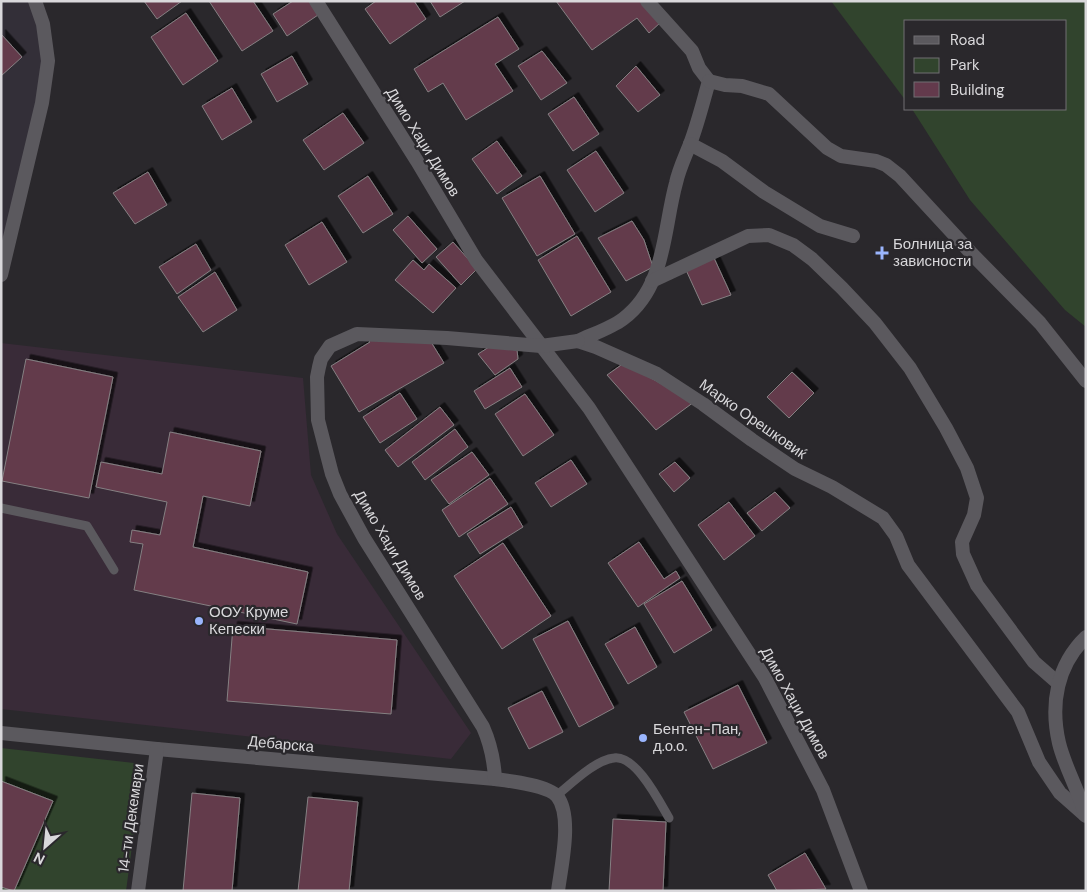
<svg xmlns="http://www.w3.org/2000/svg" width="1087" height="892" font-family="'DM Sans',sans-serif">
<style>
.built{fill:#332f38}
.education{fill:#392b38}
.green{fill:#31442d}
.building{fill:#633a4c;stroke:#858082;filter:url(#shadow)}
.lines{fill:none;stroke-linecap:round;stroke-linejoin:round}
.service{stroke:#5b595e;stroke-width:9}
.minor{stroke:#5b595e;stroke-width:14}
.tertiary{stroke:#5b595e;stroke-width:14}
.poi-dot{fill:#9ab5fd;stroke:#2a282c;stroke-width:2}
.labels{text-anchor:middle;stroke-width:4.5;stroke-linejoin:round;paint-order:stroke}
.street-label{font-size:15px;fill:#d9d8db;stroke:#2a282c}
.poi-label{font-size:15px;fill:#d9d8db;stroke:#2a282c;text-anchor:start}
</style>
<defs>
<filter id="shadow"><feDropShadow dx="4.5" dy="-4.5" stdDeviation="0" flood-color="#0009"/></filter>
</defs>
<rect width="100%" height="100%" fill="#2a282c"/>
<!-- built -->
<polygon class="built" points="1,1 35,1 48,61 1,275"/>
<!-- education -->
<polygon class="education" points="1,343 303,378 311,475 337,534 471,733 451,759 1,709"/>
<!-- green -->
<g class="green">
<polygon points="831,1 1086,1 1086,327 1065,310 970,200 912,109 1066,109 1066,21 906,21 906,101"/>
<polygon points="1,748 143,764 126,891 1,891"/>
</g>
<!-- building -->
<g class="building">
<polygon points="144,1 182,1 157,19"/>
<polygon points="209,1 253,1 273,31 242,51"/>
<polygon points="293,1 309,1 318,15 287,36 273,14"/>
<polygon points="376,1 414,1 426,19 390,44 365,9"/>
<polygon points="430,1 465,1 440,17"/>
<polygon points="556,1 642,1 661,22 649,33 637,18 592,50"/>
<polygon points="186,13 218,61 183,85 151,37"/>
<polygon points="498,17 519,49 495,64 513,91 466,120 443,83 428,92 414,69"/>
<polygon points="1,34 22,57 1,76"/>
<polygon points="542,51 567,83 541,100 518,66"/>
<polygon points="292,56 308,84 277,102 261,74"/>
<polygon points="636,66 660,95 638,112 616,86"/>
<polygon points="232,88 252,122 222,140 202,106"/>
<polygon points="574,97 599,134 573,151 548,114"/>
<polygon points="343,113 364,143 324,170 303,140"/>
<polygon points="497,141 522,176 497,194 472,159"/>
<polygon points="596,151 624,193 595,212 567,170"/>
<polygon points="148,172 167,205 135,224 113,193"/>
<polygon points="368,176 393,214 363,233 338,196"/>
<polygon points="540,176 575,234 537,256 502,198"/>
<polygon points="408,216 437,249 422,263 393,230"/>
<polygon points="632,221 644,240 653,267 626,281 598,238"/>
<polygon points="322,222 347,262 309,285 285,245"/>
<polygon points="577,236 611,292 571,316 538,260"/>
<polygon points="453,242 477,269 461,285 436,257"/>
<polygon points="196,244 211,270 177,294 159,267"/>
<polygon points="714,258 731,295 702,305 686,270"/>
<polygon points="413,260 424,270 429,264 456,288 433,313 395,280"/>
<polygon points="215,272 237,310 203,332 178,297"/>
<polygon points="367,339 431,342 444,363 359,412 331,366 370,342"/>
<polygon points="489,347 517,350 518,359 495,375 478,354"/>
<polygon points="26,359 113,377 89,498 2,481"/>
<polygon points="624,363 694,402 656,430 607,375"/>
<polygon points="510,368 522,387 485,409 474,391"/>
<polygon points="792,372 814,393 789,418 767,397"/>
<polygon points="400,393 417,419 380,443 363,417"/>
<polygon points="525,394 554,435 523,456 495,414"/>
<polygon points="440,407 454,425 398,467 385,450"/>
<polygon points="455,429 468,447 425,480 412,462"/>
<polygon points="170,432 261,451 250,506 203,496 193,547 308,572 297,624 134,590 143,544 130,542 132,530 160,535 167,502 96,487 101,462 162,474"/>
<polygon points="472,452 489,475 449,504 431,480"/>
<polygon points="571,460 587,484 551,507 535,483"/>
<polygon points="675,462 690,478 674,492 659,474"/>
<polygon points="490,478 508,504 459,537 442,510"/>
<polygon points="775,492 790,508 762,531 747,513"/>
<polygon points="729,502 755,536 724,560 698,525"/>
<polygon points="511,507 523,527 480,554 467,534"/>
<polygon points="639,542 664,579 676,571 680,578 638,607 608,563"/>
<polygon points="503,543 551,616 502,649 454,576"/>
<polygon points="682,581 712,630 674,653 644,604"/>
<polygon points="568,621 614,708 579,727 533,639"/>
<polygon points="233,626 397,640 391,714 227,701"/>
<polygon points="635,627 657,667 628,684 605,644"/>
<polygon points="738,685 767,743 713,769 684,712"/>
<polygon points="542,691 563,732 529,749 508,708"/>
<polygon points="1,781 53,801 14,891 1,887"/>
<polygon points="192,793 240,798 232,891 183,891"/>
<polygon points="308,797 358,802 349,891 298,891"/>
<polygon points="613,819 666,822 663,891 609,891"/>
<polygon points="805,853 826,889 777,891 768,875"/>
</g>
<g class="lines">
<!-- service -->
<g class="service">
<polyline points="1,508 87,526 114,570"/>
<path d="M556,796C571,784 595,760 614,758C636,755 659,801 669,818"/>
</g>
<!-- minor -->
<g class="minor">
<polyline points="316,1 417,161 476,260 589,408 765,678 823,790 861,891"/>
<path d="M647,1L692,51L699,68L709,81C703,102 698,123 690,144C685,157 679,169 676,183C663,230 666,287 623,319C611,328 593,334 578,341L596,347L657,374L703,404L752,440L795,469L832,487L883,518L896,536L908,565L1018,712L1039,762L1060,793L1086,816"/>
<polyline points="709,81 725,85 742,86 769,94 827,148 841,156 876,161 886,165 900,176 972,254 1040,323 1086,381"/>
<polyline points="690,144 722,161 764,192 820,226 853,236"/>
<polyline points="652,281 748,236 769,235 793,245 812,259 842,288 875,323 910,368 946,428 967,468 977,498 974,515 962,542 963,554 977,585 1034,662 1058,683"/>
<path d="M1,733L157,749L495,779C510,781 547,785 557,796C573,816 561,867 558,891"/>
<path d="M495,779C494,760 491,745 483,727L364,538L340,494L332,474L318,420L317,377L319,367L321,359L330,346L357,334L447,338L541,346L578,341"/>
<path d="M1085,815C1079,790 1065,768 1059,743C1050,704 1057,665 1086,637"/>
<polyline points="138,891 157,749"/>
</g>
<!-- tertiary -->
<polyline class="tertiary" points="1,275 42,103 48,61 43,24 35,1"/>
</g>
<!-- markers -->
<g class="poi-dot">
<path d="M879.5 245.5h5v5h5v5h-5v5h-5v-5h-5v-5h5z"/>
<circle cx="199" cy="621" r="5"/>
<circle cx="643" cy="738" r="5"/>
</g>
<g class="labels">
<!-- street labels -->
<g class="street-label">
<text transform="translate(423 142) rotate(58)" y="5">Димо Хаџи Димов</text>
<text transform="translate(753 419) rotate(35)" y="5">Марко Орешковиќ</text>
<text transform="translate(390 545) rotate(59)" y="5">Димо Хаџи Димов</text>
<text transform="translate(795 703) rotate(61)" y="5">Димо Хаџи Димов</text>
<text transform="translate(281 744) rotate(5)" y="5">Дебарска</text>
<text transform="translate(131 818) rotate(-82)" y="5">14-ти Декември</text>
</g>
<!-- poi labels -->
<g class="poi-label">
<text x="893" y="249">Болница за<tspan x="893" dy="17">зависности</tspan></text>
<text x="209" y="617">ООУ Круме<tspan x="209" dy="17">Кепески</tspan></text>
<text x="653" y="734">Бентен-Пан,<tspan x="653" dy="17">д.о.о.</tspan></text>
</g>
</g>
<!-- border -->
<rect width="1087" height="892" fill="none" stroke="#d9d8db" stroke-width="5"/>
<!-- legend -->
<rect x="904" y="20" width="162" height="90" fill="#2a282c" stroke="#706e72"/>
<rect x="914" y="36" width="25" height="8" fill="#5b595e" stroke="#706e72"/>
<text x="950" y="45" font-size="15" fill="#d9d8db">Road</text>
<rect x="914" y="58" width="25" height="15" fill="#31442d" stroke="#706e72"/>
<text x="950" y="70" font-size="15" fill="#d9d8db">Park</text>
<rect x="914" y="82" width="25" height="15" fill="#633a4c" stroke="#706e72"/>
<text x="950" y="95" font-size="15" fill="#d9d8db">Building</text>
<!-- north arrow -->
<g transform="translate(45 847) rotate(207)" stroke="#2a282c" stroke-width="4" paint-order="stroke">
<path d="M0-4L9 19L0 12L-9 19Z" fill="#d9d8db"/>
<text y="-8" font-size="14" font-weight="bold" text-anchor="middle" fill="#d9d8db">N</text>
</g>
</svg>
